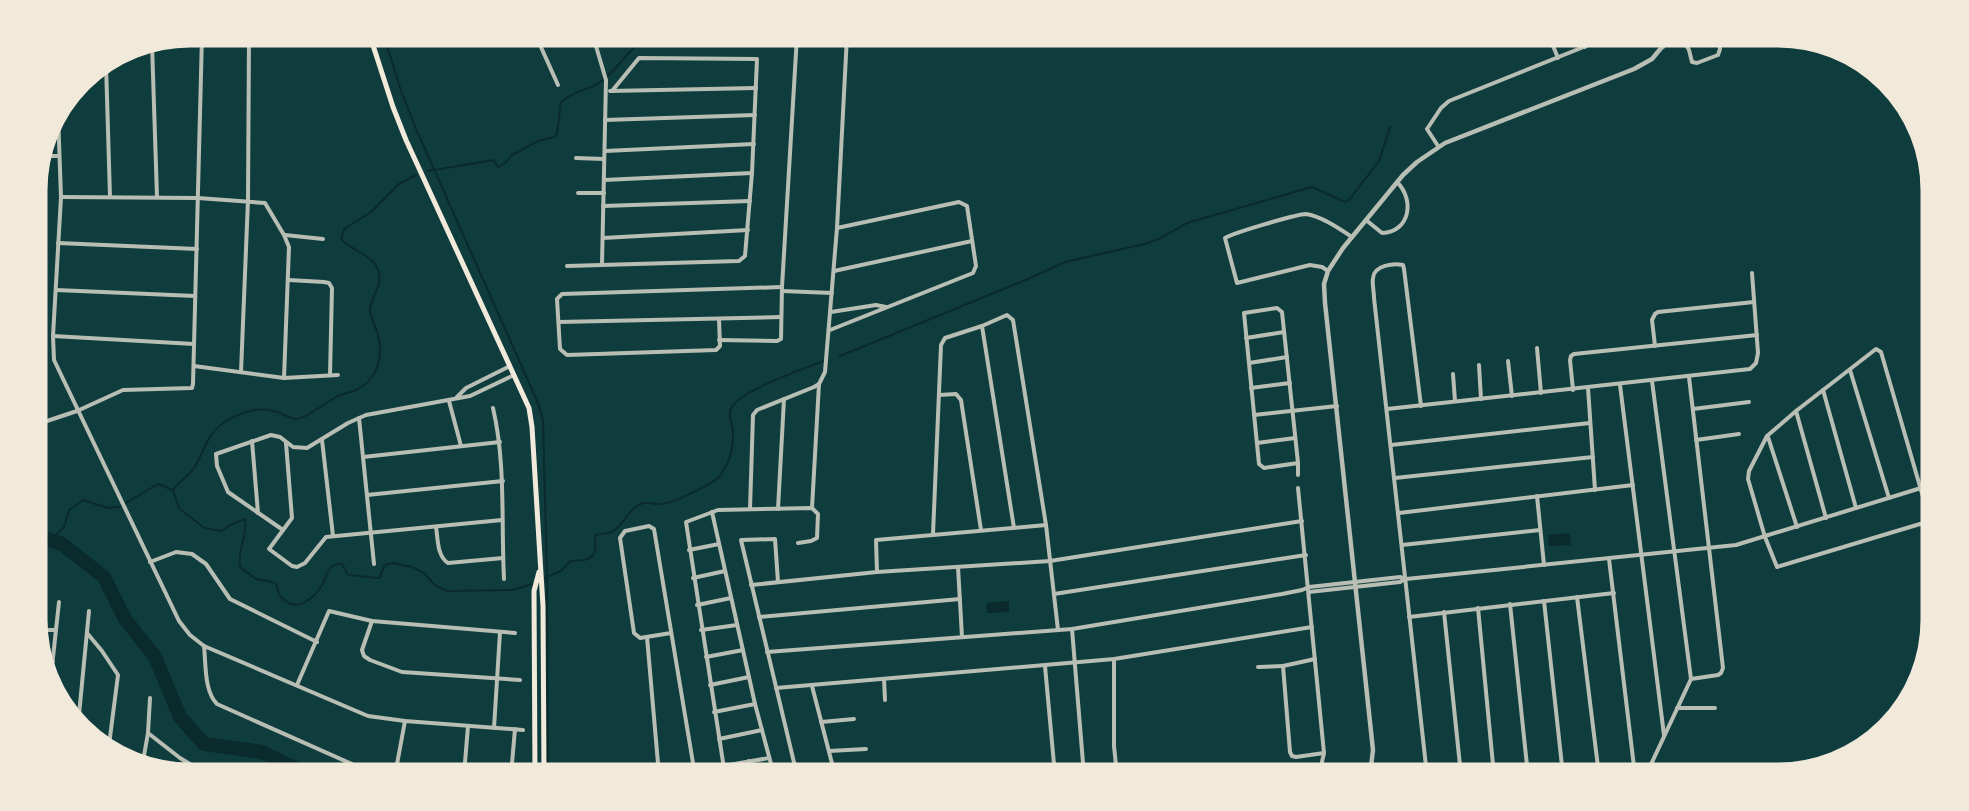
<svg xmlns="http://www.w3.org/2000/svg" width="1969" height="811" font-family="Signika,sans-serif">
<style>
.water{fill:#0a2a2b}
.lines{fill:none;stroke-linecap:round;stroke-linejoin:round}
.stream{stroke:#0a2a2b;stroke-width:2}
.river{stroke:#0a2a2b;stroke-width:14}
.minor{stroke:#b8beb3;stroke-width:4}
.tertiary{stroke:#b8beb3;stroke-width:4.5}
.secondary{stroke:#f1e9da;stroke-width:5}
.rim{fill:none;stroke:#f1e9da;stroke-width:3}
</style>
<rect width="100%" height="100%" fill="#0f3d3e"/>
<!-- water -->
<g class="water">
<polygon points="1570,533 1571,545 1549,546 1548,535"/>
<polygon points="1009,601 1009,612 987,613 986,603"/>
</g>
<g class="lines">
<!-- stream -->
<g class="stream">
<polyline points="384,36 401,91 417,131 538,403 543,420 547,576 548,775"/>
<path d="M428,171L494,160L498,167L506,162L512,155L538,141L554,137L557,134L561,102C575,89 592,90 603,80C619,67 630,48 648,36"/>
<polyline points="840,356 1028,279 1065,262 1145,244 1161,238 1187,223 1312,187 1345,202 1349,200 1379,161 1390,127"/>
<path d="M173,490C178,482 186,478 192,471C205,453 205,433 228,420C244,411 263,406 280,413C285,415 292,420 297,419C303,419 330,401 336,397C342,394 348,393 354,391C377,381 384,358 378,335C376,326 370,318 370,309C371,296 384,284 378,270C373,254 351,251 341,239L344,229L371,212L399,184L416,175"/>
<path d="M52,539L64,527L69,510L83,500L108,508L119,507L158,484L173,490L179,508L204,528L221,531L230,525L245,519C248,536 237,549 240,567L256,579L273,582L277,585C278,595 280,598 289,603C301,609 314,597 321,587C327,578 327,562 342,564L348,575L379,578L385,565L393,563L412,567L424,573L436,586L447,591L513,590L532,584"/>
<path d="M544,578L561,571L570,561C580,560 593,562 595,550C596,544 594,541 596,535C601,533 609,534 613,531C625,524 629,507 643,503C649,502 656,505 661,504C673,503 711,485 719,477C730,463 734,448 733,430C732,424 729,418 730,412C731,393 806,368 824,361"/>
</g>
<!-- river -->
<polyline class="river" points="38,536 62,544 104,577 125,619 155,657 180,717 204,744 262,752 309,775"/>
<!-- minor -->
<g class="minor">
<polyline points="536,36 558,85"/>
<polyline points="593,36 606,80 602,264"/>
<polyline points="1549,36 1558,58"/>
<polyline points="1581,36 1585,47"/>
<polyline points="1648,36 1663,47"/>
<polyline points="1681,36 1689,50 1692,62 1697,63 1718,55 1720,49 1718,36"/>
<polyline points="152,44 157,197"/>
<polyline points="106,64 110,197"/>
<polyline points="610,91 756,88"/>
<polyline points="58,114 61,197 53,336 54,360 179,621 190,635 204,646 368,716 405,721 523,730"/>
<polyline points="605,120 755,115"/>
<polyline points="1438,146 1427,129 1441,108 1449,101 1611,36"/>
<polyline points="605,151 754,144"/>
<polyline points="43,156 59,156"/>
<polyline points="576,158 604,159"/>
<polyline points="604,180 752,173"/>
<polyline points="578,193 604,193"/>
<polyline points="61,197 198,198 265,203 284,235 289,247 284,378"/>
<polyline points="603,206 750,201"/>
<path d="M1366,220L1382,233C1410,232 1415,200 1397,182"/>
<polyline points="285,235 323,239"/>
<polyline points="603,238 748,230"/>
<polyline points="58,243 197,249"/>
<polyline points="567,266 739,261 745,256 752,173 757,59 639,58 612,91"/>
<polyline points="834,271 972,241"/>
<path d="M1328,271L1322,267L1310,265L1237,283L1225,238C1233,233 1297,214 1306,214C1321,216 1340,229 1352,237"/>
<polyline points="289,280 324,282 329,283 332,288 330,375"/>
<polyline points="56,290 195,296"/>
<polyline points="782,291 832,293"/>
<polyline points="831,312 876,305 886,307"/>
<polyline points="719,319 720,346 716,350 567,355 560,349 557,299 562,294 782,287"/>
<polyline points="559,322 781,317"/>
<polyline points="982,326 1014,528"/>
<polyline points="830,330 973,273 976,266 967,206 959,202 837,228"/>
<polyline points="53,336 194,344"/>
<polyline points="1246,338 1284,332"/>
<polyline points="719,340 777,341 781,339 782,287 797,36"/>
<polyline points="1655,346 1652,320 1655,314 1658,312 1754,302"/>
<polyline points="1537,348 1541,393"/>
<polygon points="1876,349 1881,352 1930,521 1777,567 1765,537 1748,479 1749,471 1767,436 1796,411"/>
<polyline points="1508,361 1512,396"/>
<polyline points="1249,363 1287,357"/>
<polyline points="1479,365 1481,399"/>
<polyline points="194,366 284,378 338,375"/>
<polyline points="1850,370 1889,498"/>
<polyline points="241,372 248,200 249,36"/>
<polyline points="1453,374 1455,401"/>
<polyline points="1689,377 1723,668 1721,673 1718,675 1691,679"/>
<polyline points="1620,385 1664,735"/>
<polyline points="1251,388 1290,383"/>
<polyline points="1588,388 1595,490"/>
<polyline points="1573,390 1570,360 1571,356 1574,354 1757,335"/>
<polyline points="1823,390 1856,508"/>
<polyline points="939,395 956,394 961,400 981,530"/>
<polyline points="457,397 466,388 510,366"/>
<polyline points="449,401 461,446"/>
<path d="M1421,406L1404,269L1403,265C1394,263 1374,265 1373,278C1372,284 1374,292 1374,298L1427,775"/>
<path d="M493,408C506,464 501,521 504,579"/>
<polyline points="1387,409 1750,369 1756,363 1758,353 1752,273"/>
<polyline points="1693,409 1749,402"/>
<polyline points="1796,411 1826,518"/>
<polyline points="1254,415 1337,406"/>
<polyline points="359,418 374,564"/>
<polyline points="38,424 77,411 123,390 192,388 193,384 202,36"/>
<polyline points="1768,437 1797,527"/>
<polyline points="322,440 333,536"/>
<polyline points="1696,440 1739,434"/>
<polyline points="252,441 258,513"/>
<polyline points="286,443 292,518 269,549 292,566 297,567 305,563 326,537 502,520"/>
<polyline points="1257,443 1295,438"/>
<polyline points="1391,445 1590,423"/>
<polyline points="363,457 500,442"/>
<polyline points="1298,463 1264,468 1259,464 1244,313 1277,308 1282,312 1298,463 1298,475"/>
<polyline points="1395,478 1593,457"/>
<polyline points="1298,488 1324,753 1319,775"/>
<polyline points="367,495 503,481"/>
<polyline points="1537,496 1544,565"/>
<polyline points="812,508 819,384"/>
<polyline points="750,509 753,415 757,410 814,387 819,384 825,372 837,228 847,36"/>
<polyline points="778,509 784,399"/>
<polyline points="712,512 755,704 774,775"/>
<polyline points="1399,513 1633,485"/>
<path d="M436,527C438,539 437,556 448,563L503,558"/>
<polyline points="283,530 228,492 217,466 216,454 271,435 280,437 293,447 307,448 348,423 366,415 470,396 514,375"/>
<polyline points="933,534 941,345 945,338 982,326 1007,315 1013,320 1046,525 1058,630"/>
<polyline points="1402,545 1540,530"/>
<polyline points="689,550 719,544"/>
<polyline points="1609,559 1635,775"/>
<polyline points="150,562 176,552 192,554 206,564 230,599 317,642"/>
<polyline points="958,567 962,637"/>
<polyline points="877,572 876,540 1046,525"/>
<polyline points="693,578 725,571"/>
<polyline points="778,582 775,539 741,540 797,775"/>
<polyline points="751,585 877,572 1050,561 1302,521"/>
<polyline points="1309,592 1400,582 1405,579"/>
<polyline points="1054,594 1306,555"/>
<polyline points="1577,597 1599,775"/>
<polyline points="1544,601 1563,775"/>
<polyline points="1510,604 1528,775"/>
<polyline points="697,605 731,598"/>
<polyline points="1478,608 1494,775"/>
<polyline points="1444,612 1461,775"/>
<polyline points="759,617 960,599"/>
<polyline points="1409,617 1614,593"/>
<polyline points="372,621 362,650 364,656 370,660 402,672 520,680"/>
<polyline points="1072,629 1084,775"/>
<polyline points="39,630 55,630"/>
<polyline points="701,630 737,625"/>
<polyline points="87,633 102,651 118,675 109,745"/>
<polyline points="671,633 640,638 634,633 620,538 625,531 649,526 654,529 695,775"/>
<polyline points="647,637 659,775"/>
<path d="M204,646C206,664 204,691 217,704L352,764L365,775"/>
<polyline points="767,652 1072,629 1282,594 1302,590 1309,587 1400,577 1406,579 1736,545 1921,488"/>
<polyline points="706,657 743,650"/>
<polyline points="1114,659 1114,746 1117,775"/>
<polyline points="1315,659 1283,666 1290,752 1292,756 1296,757 1324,753"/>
<polyline points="44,661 53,661"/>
<polyline points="1045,666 1055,775"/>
<polyline points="1258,667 1283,666"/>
<polyline points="51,676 59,602"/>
<polyline points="884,679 885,700"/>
<polyline points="297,685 329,611 372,621 515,633"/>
<polyline points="710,685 749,677"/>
<polyline points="812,686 835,775"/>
<polyline points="776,688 1114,659 1312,627"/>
<polyline points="1677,708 1715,708"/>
<polyline points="714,712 755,704"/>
<polyline points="821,722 854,719"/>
<polyline points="78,725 89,611"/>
<polyline points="494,728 500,632"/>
<polyline points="148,733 180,758 208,775"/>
<polyline points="719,739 762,730"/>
<polyline points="829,751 866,749"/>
<polyline points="749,761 752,775"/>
<polyline points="723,766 769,758"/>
<polyline points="142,767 148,733 150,698"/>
<polyline points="395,775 405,721"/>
<polyline points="464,775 468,726"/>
<polyline points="511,775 515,729"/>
<polyline points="725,775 686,522 718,510 812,508 818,514 817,538 811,541 798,543"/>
<polyline points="1646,775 1691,679 1652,381"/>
</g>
<!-- tertiary -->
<polyline class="tertiary" points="1370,775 1373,750 1325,303 1324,284 1328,271 1343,248 1403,175 1417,162 1445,143 1634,69 1652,59 1671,36"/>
<!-- secondary -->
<g class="secondary">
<polyline points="370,36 393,107 406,140 529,408 532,427 543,606 544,775"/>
<polyline points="535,775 534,591 539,572"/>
</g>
</g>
<!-- crop -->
<path d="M0 0H1969V811H0ZM190 46H1778A144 144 0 0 1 1922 190V620A144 144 0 0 1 1778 764H190A144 144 0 0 1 46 620V190A144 144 0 0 1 190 46Z" fill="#f1e9da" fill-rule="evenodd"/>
<path class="rim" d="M190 46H1778A144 144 0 0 1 1922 190V620A144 144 0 0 1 1778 764H190A144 144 0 0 1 46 620V190A144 144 0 0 1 190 46Z"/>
</svg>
